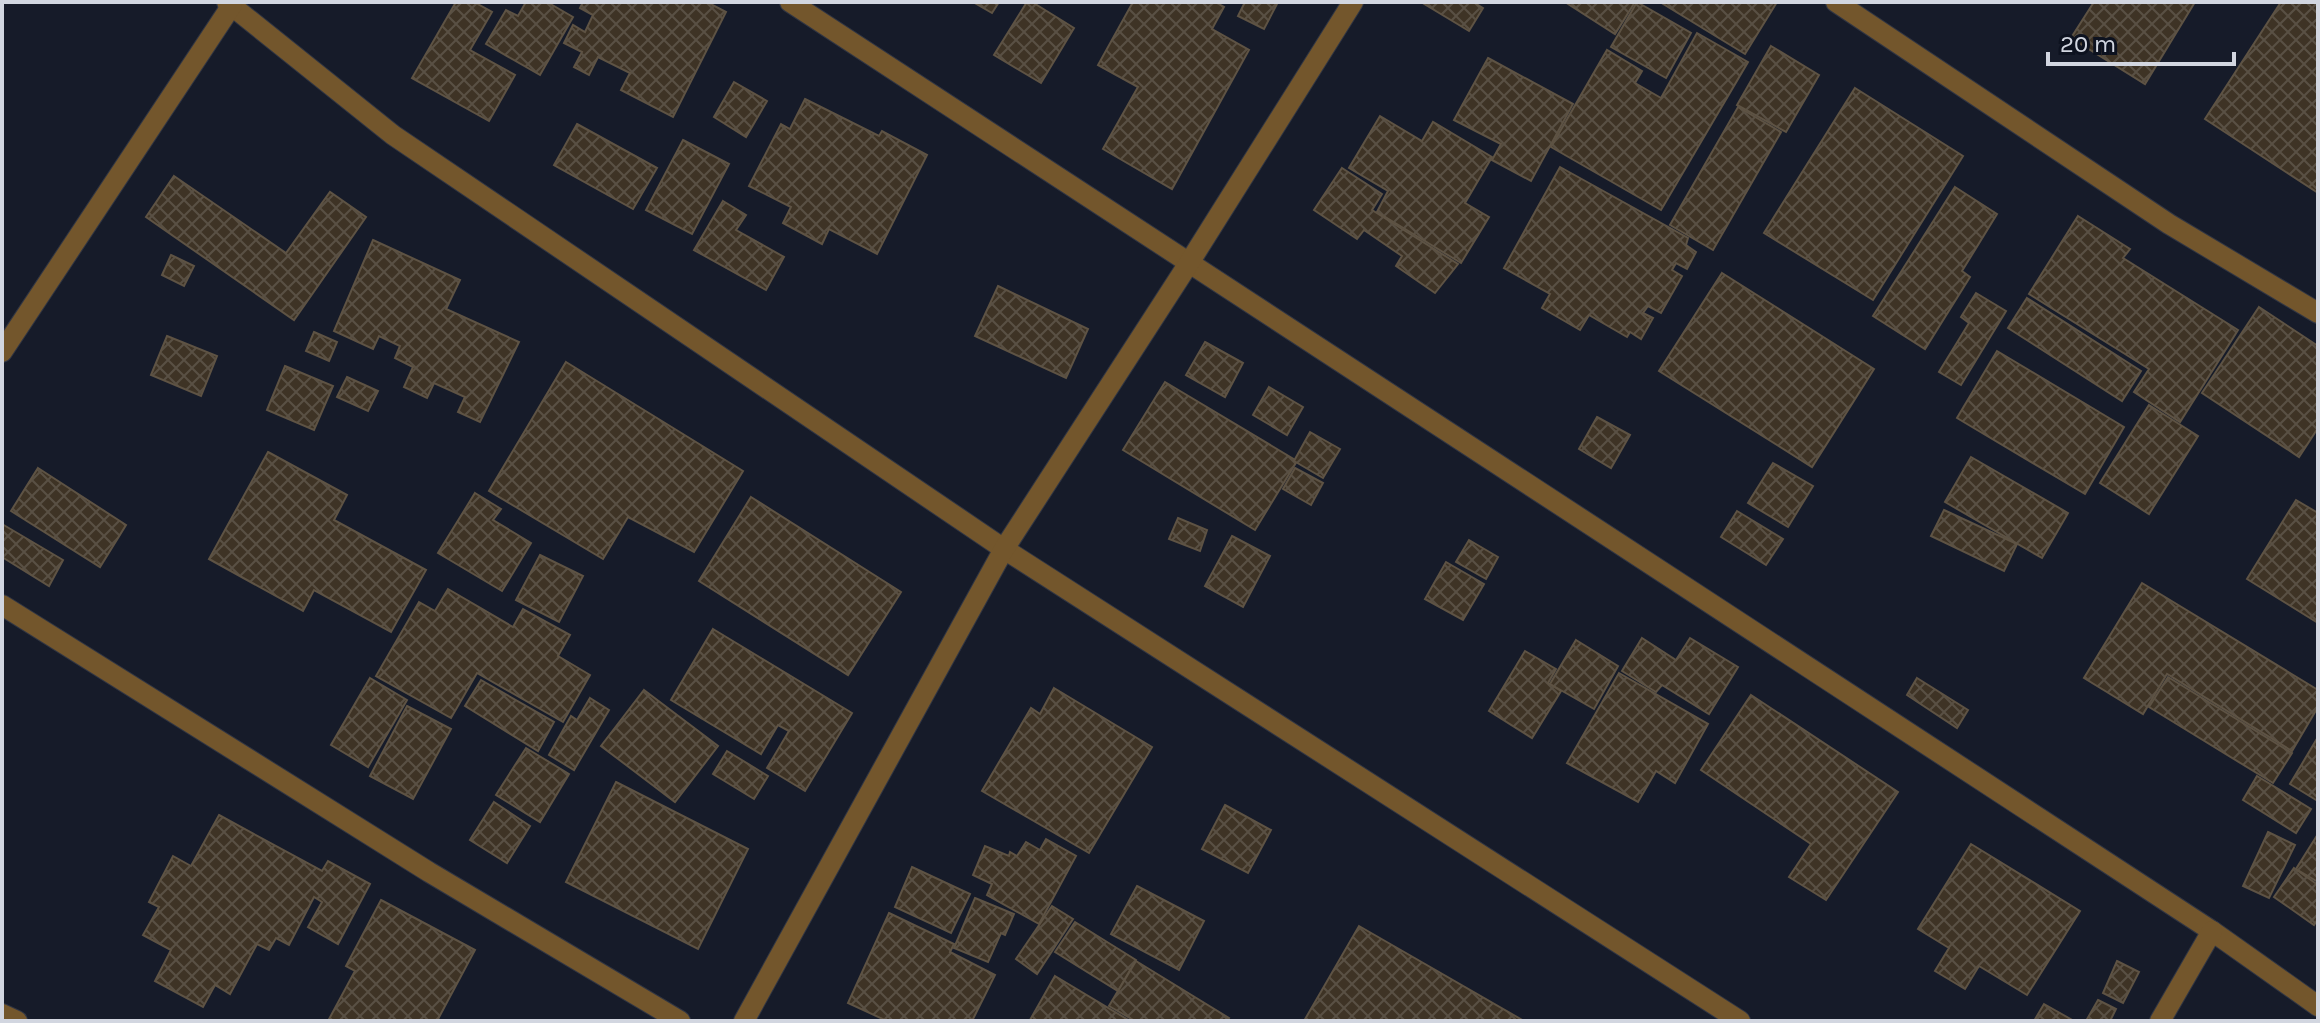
<svg xmlns="http://www.w3.org/2000/svg" width="2320" height="1023" font-family="Karla,sans-serif">
<style>
.building{fill:url(#building-cross-hatch);stroke:#5e5344;stroke-width:2}
.lines{fill:none;stroke-linecap:round;stroke-linejoin:round}
.street-casing{stroke:#303543;stroke-width:22}
.street{stroke:#73562c;stroke-width:20}
</style>
<defs>
<pattern id="building-cross-hatch" width="8" height="8" patternUnits="userSpaceOnUse" patternTransform="scale(2)"><rect width="8" height="8" fill="#3e3325"/><path d="M0 0l8 8M0 8l8-8" fill="none" stroke="#595044"/></pattern>
</defs>
<rect width="100%" height="100%" fill="#161b29"/>
<!-- building -->
<g class="building">
<polygon points="456,2 474,2 492,12 470,50 515,75 489,121 412,78"/>
<polygon points="526,2 547,2 573,17 540,75 486,44 506,10 518,16"/>
<polygon points="583,2 707,2 726,12 673,117 621,90 630,73 598,57 589,75 574,67 582,52 564,43 573,25 585,32 593,15 580,8"/>
<polygon points="973,2 999,2 992,13"/>
<polygon points="1027,2 1032,2 1074,28 1041,83 994,55"/>
<polygon points="1133,2 1215,2 1224,7 1212,29 1249,50 1172,189 1103,149 1138,87 1098,65"/>
<polygon points="1245,2 1278,2 1264,29 1238,16"/>
<polygon points="1421,2 1473,2 1483,8 1469,31"/>
<polygon points="1565,2 1635,2 1615,34"/>
<polygon points="1637,2 1691,33 1666,78 1611,47"/>
<polygon points="1660,2 1777,2 1745,54"/>
<polygon points="2094,2 2195,2 2145,84 2071,38"/>
<polygon points="2281,2 2318,2 2318,193 2205,119"/>
<polygon points="1697,33 1748,62 1661,210 1551,147 1607,50 1642,71 1635,83 1661,98"/>
<polygon points="1771,46 1819,75 1786,132 1737,105"/>
<polygon points="1488,58 1573,104 1531,181 1492,160 1501,144 1454,120"/>
<polygon points="734,82 767,101 746,137 714,117"/>
<polygon points="1855,88 1963,156 1873,300 1764,233"/>
<polygon points="805,99 879,136 882,131 927,155 877,254 829,229 822,244 783,223 791,207 749,186 781,124 790,129"/>
<polygon points="1738,107 1781,132 1713,250 1670,225"/>
<polygon points="1380,116 1422,141 1433,122 1492,157 1465,203 1489,217 1461,263 1377,212 1388,191 1349,168"/>
<polygon points="577,124 657,168 633,209 554,165"/>
<polygon points="683,140 729,164 692,234 646,210"/>
<polygon points="1560,167 1688,238 1686,245 1696,252 1687,269 1676,263 1672,270 1682,276 1661,313 1648,306 1643,313 1653,318 1641,339 1630,332 1627,337 1589,315 1580,330 1542,308 1550,294 1504,268"/>
<polygon points="1342,168 1382,194 1372,210 1458,264 1435,293 1396,266 1402,256 1364,230 1357,239 1314,210"/>
<polygon points="174,176 286,253 330,192 366,217 294,320 146,217"/>
<polygon points="1955,187 1997,214 1962,271 1970,277 1925,349 1873,316"/>
<polygon points="723,201 746,215 736,230 784,257 766,290 694,250"/>
<polygon points="2078,216 2130,249 2123,258 2238,330 2180,422 2134,392 2149,369 2029,294"/>
<polygon points="373,240 460,280 446,309 519,342 480,422 458,412 465,397 434,383 427,398 404,387 413,367 395,358 400,346 379,336 373,349 334,331"/>
<polygon points="171,255 194,266 184,286 162,275"/>
<polygon points="1722,273 1874,369 1812,467 1659,371"/>
<polygon points="998,286 1088,329 1066,378 975,336"/>
<polygon points="1976,293 2006,311 1961,385 1939,372 1969,323 1961,317"/>
<polygon points="2027,298 2141,371 2122,401 2008,328"/>
<polygon points="2259,307 2318,346 2318,428 2299,457 2202,393"/>
<polygon points="314,332 337,342 329,361 306,351"/>
<polygon points="167,336 217,356 201,396 151,375"/>
<polygon points="1205,342 1243,363 1225,397 1186,375"/>
<polygon points="1997,351 2124,427 2085,494 1957,418"/>
<polygon points="566,362 743,471 694,552 628,517 603,559 489,491"/>
<polygon points="285,366 333,386 314,430 267,410"/>
<polygon points="347,377 378,391 368,411 337,397"/>
<polygon points="1165,382 1297,461 1255,530 1123,450"/>
<polygon points="1269,387 1303,407 1287,435 1253,415"/>
<polygon points="2149,405 2198,436 2149,514 2100,483"/>
<polygon points="1597,417 1630,435 1611,468 1579,449"/>
<polygon points="1310,432 1340,449 1323,478 1294,461"/>
<polygon points="268,452 347,495 334,520 426,570 391,632 314,590 303,611 209,559"/>
<polygon points="1971,457 2068,513 2042,558 1945,502"/>
<polygon points="1773,463 1813,486 1788,527 1748,503"/>
<polygon points="38,468 126,525 100,567 11,511"/>
<polygon points="1295,468 1323,483 1311,505 1283,489"/>
<polygon points="475,493 501,509 493,520 531,543 502,591 438,553"/>
<polygon points="751,497 901,592 848,675 699,581"/>
<polygon points="2296,500 2318,513 2318,623 2247,579"/>
<polygon points="1944,510 2017,544 2004,571 1931,536"/>
<polygon points="1737,511 1783,539 1766,565 1721,537"/>
<polygon points="1178,518 1207,530 1200,551 1169,539"/>
<polygon points="2,524 63,560 49,586 2,557"/>
<polygon points="1232,536 1270,556 1243,607 1205,586"/>
<polygon points="1469,540 1498,557 1486,579 1456,562"/>
<polygon points="540,555 583,576 559,622 516,600"/>
<polygon points="1446,562 1484,584 1463,620 1425,599"/>
<polygon points="2142,583 2318,690 2318,707 2292,751 2167,674 2143,714 2084,678"/>
<polygon points="448,589 513,627 523,609 570,635 558,656 590,675 563,722 477,673 451,718 376,676 419,602 435,611"/>
<polygon points="713,629 852,713 805,791 767,768 789,731 778,725 761,754 671,700"/>
<polygon points="1642,638 1676,660 1690,638 1738,667 1709,714 1662,685 1656,692 1622,671"/>
<polygon points="1576,640 1618,666 1594,709 1550,684"/>
<polygon points="1525,651 1556,669 1548,683 1561,691 1532,738 1489,711"/>
<polygon points="1619,673 1708,724 1675,783 1656,771 1638,802 1567,763"/>
<polygon points="2168,677 2292,753 2273,783 2149,707"/>
<polygon points="370,678 407,700 368,767 331,745"/>
<polygon points="1917,678 1968,710 1957,728 1907,695"/>
<polygon points="481,680 554,722 538,751 465,706"/>
<polygon points="1054,688 1152,747 1089,853 982,791 1031,708 1040,714"/>
<polygon points="644,690 718,746 675,802 601,746"/>
<polygon points="1751,695 1898,792 1826,900 1789,877 1811,844 1701,770"/>
<polygon points="590,698 609,710 574,770 549,755 571,716 577,720"/>
<polygon points="407,706 451,729 413,799 370,776"/>
<polygon points="2318,737 2318,797 2316,800 2290,784"/>
<polygon points="526,748 569,774 540,822 496,795"/>
<polygon points="727,751 768,776 754,799 713,774"/>
<polygon points="2257,776 2311,809 2296,833 2243,800"/>
<polygon points="616,782 748,849 698,949 566,882"/>
<polygon points="494,802 530,826 507,863 470,840"/>
<polygon points="1225,805 1271,830 1248,873 1202,849"/>
<polygon points="219,815 322,871 328,861 370,884 338,944 308,927 322,902 314,897 289,945 276,938 269,950 257,944 230,994 215,985 203,1007 155,981 171,950 143,935 159,907 149,902 173,856 191,866"/>
<polygon points="2268,832 2295,845 2269,898 2243,886"/>
<polygon points="2318,834 2318,882 2296,869"/>
<polygon points="1046,839 1076,856 1039,924 987,895 992,884 973,875 985,846 1009,856 1010,852 1017,856 1026,842 1040,850"/>
<polygon points="1971,844 2080,911 2027,995 1979,966 1965,989 1935,971 1949,948 1918,929"/>
<polygon points="912,867 970,894 951,933 895,907"/>
<polygon points="2294,868 2318,885 2318,919 2314,925 2274,897"/>
<polygon points="1137,886 1204,921 1179,970 1111,934"/>
<polygon points="975,898 1014,914 1005,935 1001,933 988,962 954,948"/>
<polygon points="381,900 475,950 437,1021 328,1021 355,971 346,966"/>
<polygon points="1052,906 1073,919 1037,974 1016,959"/>
<polygon points="889,913 954,944 950,952 995,975 972,1021 887,1021 848,1003"/>
<polygon points="1075,922 1136,960 1118,991 1055,952"/>
<polygon points="1359,926 1524,1021 1304,1021"/>
<polygon points="1136,961 1229,1018 1227,1021 1135,1021 1109,1006"/>
<polygon points="2117,961 2139,972 2123,1003 2103,993"/>
<polygon points="1055,976 1130,1021 1030,1020"/>
<polygon points="2098,1000 2116,1009 2110,1021 2086,1021"/>
<polygon points="2044,1004 2074,1021 2034,1021"/>
</g>
<g class="lines">
<!-- street casing -->
<g class="street-casing">
<g id="street">
<polyline points="227,2 393,135 1004,549 1740,1021"/>
<polyline points="790,2 2212,931 2318,1006"/>
<polyline points="1836,2 2169,224 2318,313"/>
<polyline points="2,352 232,5"/>
<polyline points="2,605 429,872 680,1021"/>
<polyline points="2,1014 17,1021"/>
<polyline points="744,1021 1004,549 1189,263 1353,2"/>
<polyline points="2160,1021 2212,931"/>
</g>
</g>
<!-- street -->
<use href="#street" class="street"/>
</g>
<!-- border -->
<rect width="2320" height="1023" fill="none" stroke="#d2d6e0" stroke-width="8"/>
<!-- scale -->
<path d="M2048 52v12h186v-12" fill="none" stroke="#d2d6e0" stroke-width="4"/>
<text x="2060" y="52" font-size="24" fill="#d2d6e0" stroke="#0d121f" stroke-width="6" paint-order="stroke">20 m</text>
</svg>
